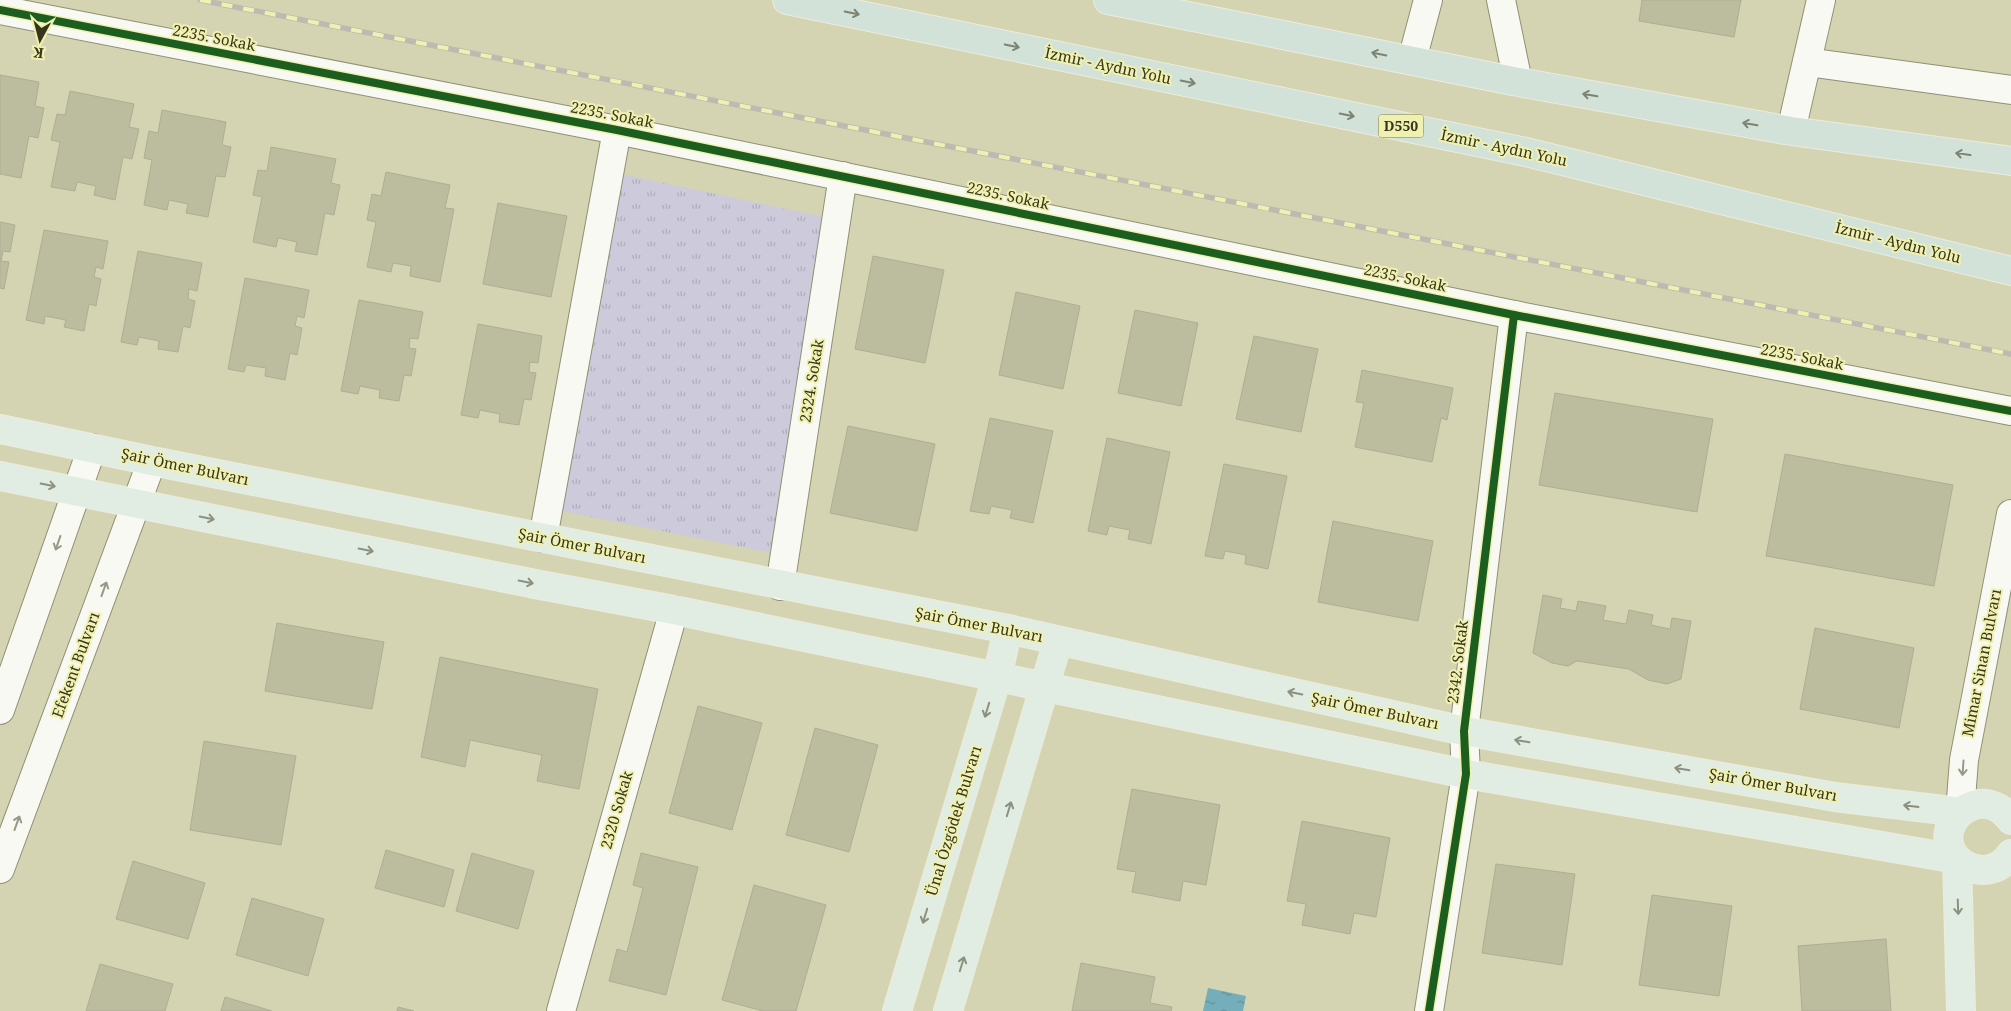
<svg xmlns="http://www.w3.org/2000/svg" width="2011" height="1011" font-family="'Noto Serif',serif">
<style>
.grass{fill:url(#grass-tufts)}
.water{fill:url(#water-ripples)}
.building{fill:#bcbc9f;stroke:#aeae93}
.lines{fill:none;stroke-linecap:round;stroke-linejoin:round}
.minor-casing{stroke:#909075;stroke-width:30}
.major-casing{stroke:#ececdc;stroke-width:30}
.highway-casing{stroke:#ececdc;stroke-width:30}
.minor{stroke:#f9f9f3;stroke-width:28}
.major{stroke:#e1ece2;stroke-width:28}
.highway{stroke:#d2e2d8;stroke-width:28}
.rail-casing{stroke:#bbbbb2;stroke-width:5.5}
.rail{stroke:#f0f0b0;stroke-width:4;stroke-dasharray:11;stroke-linecap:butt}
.cycleway-casing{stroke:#f0f0b0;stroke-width:11}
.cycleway{stroke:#1b5e20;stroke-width:8}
.oneway{stroke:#7c8371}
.oneway2{stroke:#8c917f}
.oneway3{stroke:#989888}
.labels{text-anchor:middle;stroke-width:4;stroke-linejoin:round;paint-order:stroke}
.shield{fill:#f0f0b0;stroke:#6e6e48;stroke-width:1}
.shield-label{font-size:14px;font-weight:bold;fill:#36361c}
.street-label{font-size:15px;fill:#36361c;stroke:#f0f0b0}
</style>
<defs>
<pattern id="grass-tufts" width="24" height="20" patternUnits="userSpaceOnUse" patternTransform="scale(1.25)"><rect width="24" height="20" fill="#cccadb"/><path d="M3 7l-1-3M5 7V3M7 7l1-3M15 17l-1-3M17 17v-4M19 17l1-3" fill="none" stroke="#b0aebb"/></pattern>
<pattern id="water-ripples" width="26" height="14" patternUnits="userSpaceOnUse" patternTransform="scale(1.25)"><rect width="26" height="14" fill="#75aebb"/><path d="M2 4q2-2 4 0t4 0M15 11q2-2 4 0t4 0" fill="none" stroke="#618e97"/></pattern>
</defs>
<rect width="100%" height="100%" fill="#d4d4b2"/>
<!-- grass -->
<polygon class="grass" points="621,174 829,218 771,553 557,510"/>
<!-- water -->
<polygon class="water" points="1208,988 1246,996 1243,1011 1203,1011"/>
<!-- building -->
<g class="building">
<polygon points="1642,0 1741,0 1734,37 1639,21"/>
<polygon points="0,75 39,82 35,106 44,108 38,138 29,136 21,178 0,174"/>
<polygon points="70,91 134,104 129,127 139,129 132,159 123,157 115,200 94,195 96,186 77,182 75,191 51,187 60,142 51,140 57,114 65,115"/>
<polygon points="162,110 226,122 222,145 231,147 225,177 216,176 208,217 186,213 188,204 169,200 167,210 144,205 152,160 144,158 149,131 158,133"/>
<polygon points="271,147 336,159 331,183 340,185 334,215 325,213 317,255 295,251 297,242 278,238 276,247 253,242 262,197 253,195 258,170 267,171"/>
<polygon points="386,172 450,185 445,208 454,209 440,282 410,276 411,266 393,263 391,272 367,267 376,222 367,220 372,194 381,196"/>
<polygon points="498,203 567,216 551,297 483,284"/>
<polygon points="0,222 15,225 10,252 3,251 1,261 9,262 4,289 0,288"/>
<polygon points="44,230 108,241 103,269 96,267 94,277 101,279 96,306 89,304 84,331 64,327 66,320 45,316 44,324 26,320"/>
<polygon points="138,251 202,263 197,291 189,289 188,299 195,301 190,328 183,326 178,352 158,349 159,341 139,337 137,345 121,342"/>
<polygon points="873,256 944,270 925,363 855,349"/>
<polygon points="245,278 309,290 304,318 297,316 295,326 302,328 297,355 290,353 285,380 265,376 266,368 246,365 244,372 228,369"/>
<polygon points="1016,292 1080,306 1063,389 999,375"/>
<polygon points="359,300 423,312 418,339 410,338 409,348 416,349 411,376 404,375 399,401 379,398 380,390 360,386 358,394 341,391"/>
<polygon points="1135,310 1198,323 1181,406 1118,393"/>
<polygon points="478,324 542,336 538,363 530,362 529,372 536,373 531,400 524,399 519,425 499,422 500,414 480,410 478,418 461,415"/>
<polygon points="1254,336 1318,349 1301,432 1236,419"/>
<polygon points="1362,370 1453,388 1447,420 1441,418 1432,462 1355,447 1364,403 1356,402"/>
<polygon points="1555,393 1713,419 1697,512 1539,485"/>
<polygon points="990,418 1053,431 1033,523 1010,518 1012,510 991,506 989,514 970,511"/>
<polygon points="848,426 935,444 917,531 830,513"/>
<polygon points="1107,438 1170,452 1151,544 1128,539 1130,530 1109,526 1107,535 1088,531"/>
<polygon points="1785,454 1953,485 1934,586 1766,556"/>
<polygon points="1224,464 1287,476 1268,569 1245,564 1246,555 1225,551 1223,559 1205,556"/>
<polygon points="1333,521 1433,541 1418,621 1318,602"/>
<polygon points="1543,595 1562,599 1560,608 1576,611 1578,601 1606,606 1603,620 1626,624 1629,610 1653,615 1651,625 1670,629 1672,618 1691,621 1681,679 1667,684 1648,680 1629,669 1577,661 1568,666 1552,663 1533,653"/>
<polygon points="277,623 384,642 372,709 265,691"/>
<polygon points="1815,628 1914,648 1899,728 1800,709"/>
<polygon points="440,657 598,689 579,789 537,781 542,755 470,740 465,767 421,757"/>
<polygon points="698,706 762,723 732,830 669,813"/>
<polygon points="815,728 878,745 849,852 786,835"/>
<polygon points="204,741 296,756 281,845 190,830"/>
<polygon points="1132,789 1220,805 1206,885 1183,881 1180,901 1132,892 1136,872 1117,869"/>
<polygon points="1302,821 1390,838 1376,917 1354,913 1350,934 1302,925 1306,904 1287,901"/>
<polygon points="386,850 454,870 444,907 375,888"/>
<polygon points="472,853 534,871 518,929 456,911"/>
<polygon points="641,853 698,867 666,995 609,981 617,949 627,952 643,888 633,885"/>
<polygon points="133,861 205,883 188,939 116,919"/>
<polygon points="1496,864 1575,874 1562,965 1482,953"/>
<polygon points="754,885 826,905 796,1011 763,1011 722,1000"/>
<polygon points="1652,895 1732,906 1719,996 1639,985"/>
<polygon points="252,898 324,919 308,976 236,955"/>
<polygon points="1886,939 1891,1011 1802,1011 1798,946"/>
<polygon points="1081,963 1155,977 1150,1003 1172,1007 1171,1011 1072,1011"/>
<polygon points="100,964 173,984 165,1011 86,1011"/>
<polygon points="225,997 272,1011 221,1011"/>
<polygon points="398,1007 414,1011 397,1011"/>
</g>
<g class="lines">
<!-- minor casing -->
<g class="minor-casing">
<g id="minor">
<polyline points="1501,0 1518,82"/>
<polyline points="0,10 617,130 1514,315 2011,411"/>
<polyline points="1412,60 1428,0"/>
<polyline points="1807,62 2011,90"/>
<polyline points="1791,131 1821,0"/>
<polyline points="543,538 617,130"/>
<polyline points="780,586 843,176"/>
<polyline points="0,710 92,448"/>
<polyline points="1960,812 1964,760 2011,514"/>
<polyline points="0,869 152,461"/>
<polyline points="561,1011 674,610"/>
<polyline points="1429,1011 1466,774 1464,731 1514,315"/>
</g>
</g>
<!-- major casing -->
<g class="major-casing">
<g id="major">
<polyline points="0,429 152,461 1008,629 1464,731 1835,797 1960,812"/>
<polyline points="0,476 535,584 674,610 1466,774 1957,859"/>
<path d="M2011,820C2004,810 1992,802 1978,804C1968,806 1959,811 1953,821C1932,857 1986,891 2011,854"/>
<polyline points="1957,859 1961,1011"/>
<polyline points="897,1011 997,677 1008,629"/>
<polyline points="948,1011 1058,641"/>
</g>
</g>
<!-- highway casing -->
<g class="highway-casing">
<g id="highway">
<polyline points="787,0 1526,152 2011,271"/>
<polyline points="1108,0 1518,82 1791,131 2011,161"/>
</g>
</g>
<!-- minor -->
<use href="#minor" class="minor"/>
<!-- major -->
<use href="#major" class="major"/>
<!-- highway -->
<use href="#highway" class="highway"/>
<!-- rail casing -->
<g class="rail-casing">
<polyline id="rail" points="200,0 2011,354"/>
</g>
<!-- rail -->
<use href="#rail" class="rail"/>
<!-- cycleway casing -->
<g class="cycleway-casing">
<g id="cycleway">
<polyline points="0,10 617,130 1514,315 2011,411"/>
<polyline points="1429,1011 1466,774 1464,731 1514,315"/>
</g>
</g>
<!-- cycleway -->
<use href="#cycleway" class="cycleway"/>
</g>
<!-- one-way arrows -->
<defs><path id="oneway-shaft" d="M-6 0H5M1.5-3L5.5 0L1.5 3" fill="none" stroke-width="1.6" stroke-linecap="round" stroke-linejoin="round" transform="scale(1.25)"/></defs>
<g class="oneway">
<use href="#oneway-shaft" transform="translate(852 13) rotate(12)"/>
<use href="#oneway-shaft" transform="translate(1012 46) rotate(12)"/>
<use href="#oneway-shaft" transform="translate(1379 54) rotate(-169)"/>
<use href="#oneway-shaft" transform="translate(1188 82) rotate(12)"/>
<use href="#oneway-shaft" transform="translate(1590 95) rotate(-170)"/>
<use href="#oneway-shaft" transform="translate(1347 115) rotate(12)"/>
<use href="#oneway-shaft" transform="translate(1750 124) rotate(-170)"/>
<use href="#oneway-shaft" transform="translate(1963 154) rotate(-172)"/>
</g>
<g class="oneway2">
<use href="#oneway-shaft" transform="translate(48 485) rotate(11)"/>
<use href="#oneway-shaft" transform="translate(207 518) rotate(11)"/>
<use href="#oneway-shaft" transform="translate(366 550) rotate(11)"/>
<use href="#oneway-shaft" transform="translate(526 582) rotate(11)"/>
<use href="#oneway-shaft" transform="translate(1295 693) rotate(-168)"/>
<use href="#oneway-shaft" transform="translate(987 710) rotate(107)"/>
<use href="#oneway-shaft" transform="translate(1522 741) rotate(-170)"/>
<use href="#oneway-shaft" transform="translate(1682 769) rotate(-170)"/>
<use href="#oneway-shaft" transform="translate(1911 806) rotate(-173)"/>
<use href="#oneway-shaft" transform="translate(1009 809) rotate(-73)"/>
<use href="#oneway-shaft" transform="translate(1958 907) rotate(88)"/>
<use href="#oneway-shaft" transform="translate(925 916) rotate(107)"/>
<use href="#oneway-shaft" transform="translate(962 964) rotate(-73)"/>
</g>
<g class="oneway3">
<use href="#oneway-shaft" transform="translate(58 543) rotate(109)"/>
<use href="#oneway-shaft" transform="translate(104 589) rotate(-70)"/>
<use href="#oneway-shaft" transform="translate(1963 768) rotate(94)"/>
<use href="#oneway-shaft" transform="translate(17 823) rotate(-70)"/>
</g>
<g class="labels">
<!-- shield labels -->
<rect class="shield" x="1378.5" y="114.5" width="45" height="23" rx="4"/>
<g class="shield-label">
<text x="1401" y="131">D550</text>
</g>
<!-- street labels -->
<g class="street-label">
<text transform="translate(214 38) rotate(11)" y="5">2235. Sokak</text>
<text transform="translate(1108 66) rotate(12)" y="5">İzmir - Aydın Yolu</text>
<text transform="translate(612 115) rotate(11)" y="5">2235. Sokak</text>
<text transform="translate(1504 148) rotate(12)" y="5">İzmir - Aydın Yolu</text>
<text transform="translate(1008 196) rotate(12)" y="5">2235. Sokak</text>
<text transform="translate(1898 243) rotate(14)" y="5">İzmir - Aydın Yolu</text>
<text transform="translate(1405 278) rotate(12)" y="5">2235. Sokak</text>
<text transform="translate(1802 357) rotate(11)" y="5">2235. Sokak</text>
<text transform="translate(812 381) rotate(-81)" y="5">2324. Sokak</text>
<text transform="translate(185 467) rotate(12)" y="5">Şair Ömer Bulvarı</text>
<text transform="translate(582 546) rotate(11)" y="5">Şair Ömer Bulvarı</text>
<text transform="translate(979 625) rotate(11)" y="5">Şair Ömer Bulvarı</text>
<text transform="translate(1458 662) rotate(-83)" y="5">2342. Sokak</text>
<text transform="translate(1982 663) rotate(-79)" y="5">Mimar Sinan Bulvarı</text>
<text transform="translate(76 665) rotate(-70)" y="5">Efekent Bulvarı</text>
<text transform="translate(1375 711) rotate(12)" y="5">Şair Ömer Bulvarı</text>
<text transform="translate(1773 785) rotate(10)" y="5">Şair Ömer Bulvarı</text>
<text transform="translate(617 810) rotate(-74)" y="5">2320 Sokak</text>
<text transform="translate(954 821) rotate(-73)" y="5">Ünal Özgödek Bulvarı</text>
</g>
</g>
<!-- north arrow -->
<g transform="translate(40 40) rotate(187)" stroke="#f0f0b0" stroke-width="4" paint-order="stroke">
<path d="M0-4L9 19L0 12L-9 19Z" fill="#36361c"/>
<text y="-8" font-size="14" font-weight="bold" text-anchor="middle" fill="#36361c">K</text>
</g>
</svg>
